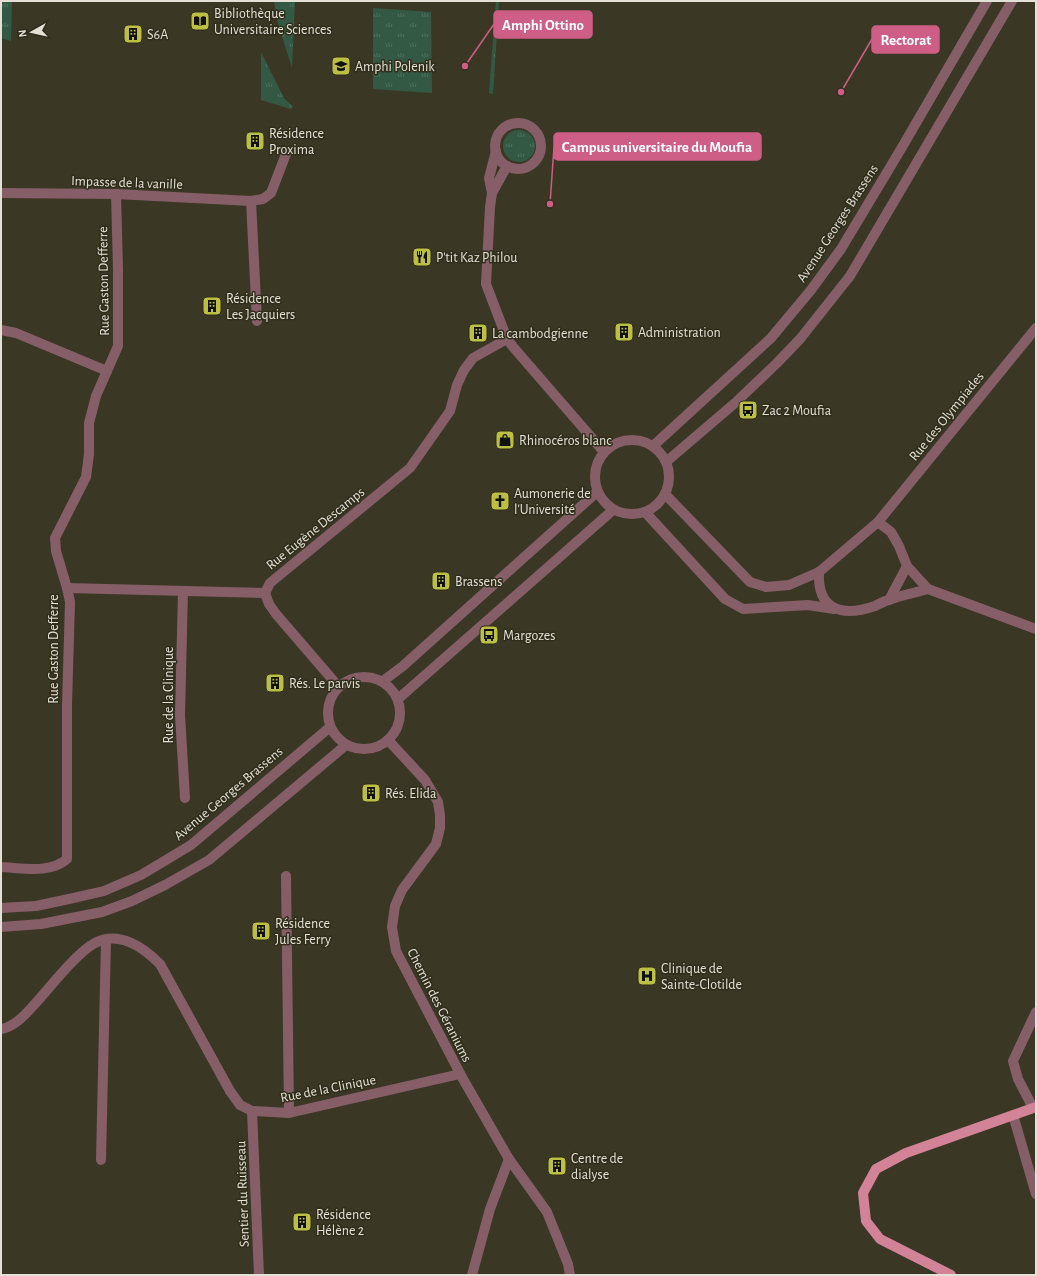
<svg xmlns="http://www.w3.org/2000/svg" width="1037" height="1276" font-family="'Alegreya Sans',sans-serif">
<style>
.grass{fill:url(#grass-tufts)}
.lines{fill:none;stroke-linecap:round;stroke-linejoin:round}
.minor{stroke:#865e68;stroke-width:10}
.major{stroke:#d38397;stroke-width:10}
.labels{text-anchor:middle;stroke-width:3;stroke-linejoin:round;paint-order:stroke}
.poi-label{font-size:14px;fill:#e3e1d6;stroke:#302d1b;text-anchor:start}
.street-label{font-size:14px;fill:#e3e1d6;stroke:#302d1b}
.leader{fill:none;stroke:#ce5e86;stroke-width:1.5}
.callout-dot{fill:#ce5e86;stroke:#302d1b;stroke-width:1.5}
.callout{fill:#ce5e86;stroke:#ce5e86;stroke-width:1.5}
.callout-label{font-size:15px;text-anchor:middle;font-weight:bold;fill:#fff}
</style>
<defs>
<pattern id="grass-tufts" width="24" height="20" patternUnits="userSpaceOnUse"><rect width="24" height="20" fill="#335945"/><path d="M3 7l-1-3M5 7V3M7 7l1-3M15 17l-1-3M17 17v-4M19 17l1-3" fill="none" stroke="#50715f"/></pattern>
</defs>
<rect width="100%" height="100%" fill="#3a3725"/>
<!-- grass -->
<g class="grass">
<polygon points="1,1 12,1 11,41 1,38"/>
<polygon points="274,1 295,1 292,68 277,20"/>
<polygon points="496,1 499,1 493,94 489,93"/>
<polygon points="373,8 431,12 432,93 373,89"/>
<polygon points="261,52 284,98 293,107 291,109 261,100"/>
<circle cx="519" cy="146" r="16"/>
</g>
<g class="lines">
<!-- minor -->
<g class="minor">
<circle cx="518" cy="146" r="23"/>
<polyline points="496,151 489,178 492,193 490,207 486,284 507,339 514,348 604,452"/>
<polyline points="1,193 116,194 251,201"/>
<polyline points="492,193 507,166"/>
<polyline points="257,321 251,201 263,199 271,193 286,154"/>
<polyline points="1,330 16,333 107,371"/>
<circle cx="632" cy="477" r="37"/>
<polyline points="653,446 771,338 811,290 841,249 901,149 987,1"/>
<polyline points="666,462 735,403 777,363 800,339 850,276 1012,1"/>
<polyline points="665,494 750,582 766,587 789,585 819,572 878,522 1036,328"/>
<polyline points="645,512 725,599 743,609 808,605 834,609"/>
<polyline points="878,522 891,532 899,546 907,566 928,589 1036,629"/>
<path d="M819,572C817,611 843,617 875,606C879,604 884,601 889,600C901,595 915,593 928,589"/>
<polyline points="67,588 265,593"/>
<polyline points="183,591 180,715 185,798"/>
<polyline points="265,593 270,583 410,468 450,411 457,385 464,370 473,358 507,339"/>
<polyline points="265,593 269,604 276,614 338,686"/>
<polyline points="889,600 907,566"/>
<circle cx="364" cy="713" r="36"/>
<polyline points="383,681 403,666 597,492"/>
<polyline points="398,699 613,510"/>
<polyline points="388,740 425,780 438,802 440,815 440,828 436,844 402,890 395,906 392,927 396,951 463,1079 509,1159 547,1212 568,1264 570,1275"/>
<path d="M1,867C23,868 50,874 67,859V705L70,602L67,588L56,551L55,538L86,477L89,454V423L96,396L118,346V269L116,194"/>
<polyline points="286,876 289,1113"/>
<polyline points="1,908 36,906 69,899 104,891 141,875 191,845 330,727"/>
<polyline points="1,927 41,924 102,912 132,901 165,885 209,860 346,745"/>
<path d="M1,1029C14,1027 25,1015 33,1006C48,990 77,952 95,943C119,930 144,948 160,964L230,1091L240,1105L252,1111L289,1113L460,1074"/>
<polyline points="1033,1108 1018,1079 1013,1061 1036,1012"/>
<polyline points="252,1111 259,1275"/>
<polyline points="1013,1115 1036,1194"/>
<polyline points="101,1160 106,940"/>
<polyline points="472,1275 490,1209 509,1159"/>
</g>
<!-- major -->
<polyline class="major" points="951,1275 880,1239 866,1221 863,1193 876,1169 906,1153 1036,1107"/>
</g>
<!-- icons -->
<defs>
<g id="library-square" transform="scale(1)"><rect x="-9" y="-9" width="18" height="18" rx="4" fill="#bdbf43" stroke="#302d1b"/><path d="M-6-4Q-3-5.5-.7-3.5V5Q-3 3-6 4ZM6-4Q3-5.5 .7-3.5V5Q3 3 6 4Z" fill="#111"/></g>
<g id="building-square" transform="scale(1)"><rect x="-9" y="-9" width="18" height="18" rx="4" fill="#bdbf43" stroke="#302d1b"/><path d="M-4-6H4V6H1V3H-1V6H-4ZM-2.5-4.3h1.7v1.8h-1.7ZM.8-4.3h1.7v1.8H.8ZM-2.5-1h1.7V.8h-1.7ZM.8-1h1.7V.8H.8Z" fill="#111"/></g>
<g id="university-square" transform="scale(1)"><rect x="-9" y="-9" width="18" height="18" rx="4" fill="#bdbf43" stroke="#302d1b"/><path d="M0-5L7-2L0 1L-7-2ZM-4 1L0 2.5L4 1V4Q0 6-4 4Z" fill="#111"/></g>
<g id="restaurant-square" transform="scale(1)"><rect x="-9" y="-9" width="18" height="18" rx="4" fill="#bdbf43" stroke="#302d1b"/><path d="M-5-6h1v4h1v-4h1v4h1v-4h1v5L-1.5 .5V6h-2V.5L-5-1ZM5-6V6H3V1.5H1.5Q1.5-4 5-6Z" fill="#111"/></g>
<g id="bus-square" transform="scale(1)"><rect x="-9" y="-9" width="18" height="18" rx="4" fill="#bdbf43" stroke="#302d1b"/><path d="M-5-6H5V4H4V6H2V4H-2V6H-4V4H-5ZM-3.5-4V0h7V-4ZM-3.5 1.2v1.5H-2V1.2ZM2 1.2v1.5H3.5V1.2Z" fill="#111"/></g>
<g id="shop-square" transform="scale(1)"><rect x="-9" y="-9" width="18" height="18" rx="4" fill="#bdbf43" stroke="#302d1b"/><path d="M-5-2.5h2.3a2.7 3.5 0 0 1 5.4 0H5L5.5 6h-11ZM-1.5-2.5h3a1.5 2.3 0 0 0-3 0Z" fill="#111"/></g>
<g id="church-square" transform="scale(1)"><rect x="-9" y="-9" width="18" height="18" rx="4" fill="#bdbf43" stroke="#302d1b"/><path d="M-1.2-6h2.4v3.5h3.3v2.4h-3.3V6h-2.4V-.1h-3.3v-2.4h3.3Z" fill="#111"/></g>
<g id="hospital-square" transform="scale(1)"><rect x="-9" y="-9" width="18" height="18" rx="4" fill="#bdbf43" stroke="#302d1b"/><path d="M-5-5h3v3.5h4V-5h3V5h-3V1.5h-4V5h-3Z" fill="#111"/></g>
</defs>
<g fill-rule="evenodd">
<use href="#library-square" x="200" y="21"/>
<use href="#building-square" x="133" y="34"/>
<use href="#university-square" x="341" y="66"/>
<use href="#building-square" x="255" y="141"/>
<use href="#restaurant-square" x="422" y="257"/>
<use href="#building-square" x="212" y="306"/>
<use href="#building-square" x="624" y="332"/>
<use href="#building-square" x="478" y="333"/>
<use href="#bus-square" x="748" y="410"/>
<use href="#shop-square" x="505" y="440"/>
<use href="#church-square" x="500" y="501"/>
<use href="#building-square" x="441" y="581"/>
<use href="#bus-square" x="489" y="635"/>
<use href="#building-square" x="275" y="683"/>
<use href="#building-square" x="371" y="793"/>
<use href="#building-square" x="261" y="931"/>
<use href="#hospital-square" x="647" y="976"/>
<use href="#building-square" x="557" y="1166"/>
<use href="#building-square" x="302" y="1222"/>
</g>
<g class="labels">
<!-- poi labels -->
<g class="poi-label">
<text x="214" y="18">Bibliothèque<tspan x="214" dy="16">Universitaire Sciences</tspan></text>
<text x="147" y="39">S6A</text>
<text x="355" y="71">Amphi Polenik</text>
<text x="269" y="138">Résidence<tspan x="269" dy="16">Proxima</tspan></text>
<text x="436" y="262">P'tit Kaz Philou</text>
<text x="226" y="303">Résidence<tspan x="226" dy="16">Les Jacquiers</tspan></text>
<text x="638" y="337">Administration</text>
<text x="492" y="338">La cambodgienne</text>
<text x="762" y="415">Zac 2 Moufia</text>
<text x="519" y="445">Rhinocéros blanc</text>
<text x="514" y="498">Aumonerie de<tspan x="514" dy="16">l'Université</tspan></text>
<text x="455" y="586">Brassens</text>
<text x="503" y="640">Margozes</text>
<text x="289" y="688">Rés. Le parvis</text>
<text x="385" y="798">Rés. Elida</text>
<text x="275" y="928">Résidence<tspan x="275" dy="16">Jules Ferry</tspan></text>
<text x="661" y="973">Clinique de<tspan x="661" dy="16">Sainte-Clotilde</tspan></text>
<text x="571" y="1163">Centre de<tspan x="571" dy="16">dialyse</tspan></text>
<text x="316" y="1219">Résidence<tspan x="316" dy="16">Hélène 2</tspan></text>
</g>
<!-- street labels -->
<g class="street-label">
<text transform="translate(127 182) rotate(2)" y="5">Impasse de la vanille</text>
<text transform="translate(837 223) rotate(-57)" y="5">Avenue Georges Brassens</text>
<text transform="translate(103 281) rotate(-91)" y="5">Rue Gaston Defferre</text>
<text transform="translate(946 416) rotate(-51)" y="5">Rue des Olympiades</text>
<text transform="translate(315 528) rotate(-39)" y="5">Rue Eugène Descamps</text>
<text transform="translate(53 649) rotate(-90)" y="5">Rue Gaston Defferre</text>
<text transform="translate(168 695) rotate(-90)" y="5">Rue de la Clinique</text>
<text transform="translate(228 793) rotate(-40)" y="5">Avenue Georges Brassens</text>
<text transform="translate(440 1005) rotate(63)" y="5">Chemin des Géraniums</text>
<text transform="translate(328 1088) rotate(-11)" y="5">Rue de la Clinique</text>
<text transform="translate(242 1194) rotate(-92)" y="5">Sentier du Ruisseau</text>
</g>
</g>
<!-- callouts -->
<path class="leader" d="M465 66L494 24M841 92L872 39M550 204L554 147"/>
<g class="callout-dot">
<circle cx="465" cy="66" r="4"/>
<circle cx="841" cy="92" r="4"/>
<circle cx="550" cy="204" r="4"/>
</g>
<g class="callout">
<rect x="494" y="11" width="98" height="27" rx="4"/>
<rect x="872" y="26" width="67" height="27" rx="4"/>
<rect x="554" y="133" width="207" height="27" rx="4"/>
</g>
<g class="callout-label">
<text x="543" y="30">Amphi Ottino</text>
<text x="906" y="45">Rectorat</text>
<text x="657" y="152">Campus universitaire du Moufia</text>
</g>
<!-- border -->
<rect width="1037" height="1276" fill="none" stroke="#e3e1d6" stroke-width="4"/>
<!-- north arrow -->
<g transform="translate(32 32) rotate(262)" stroke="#302d1b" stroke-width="3" paint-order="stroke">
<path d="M0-3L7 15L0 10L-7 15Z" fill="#e3e1d6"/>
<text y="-6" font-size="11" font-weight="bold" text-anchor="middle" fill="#e3e1d6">N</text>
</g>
</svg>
